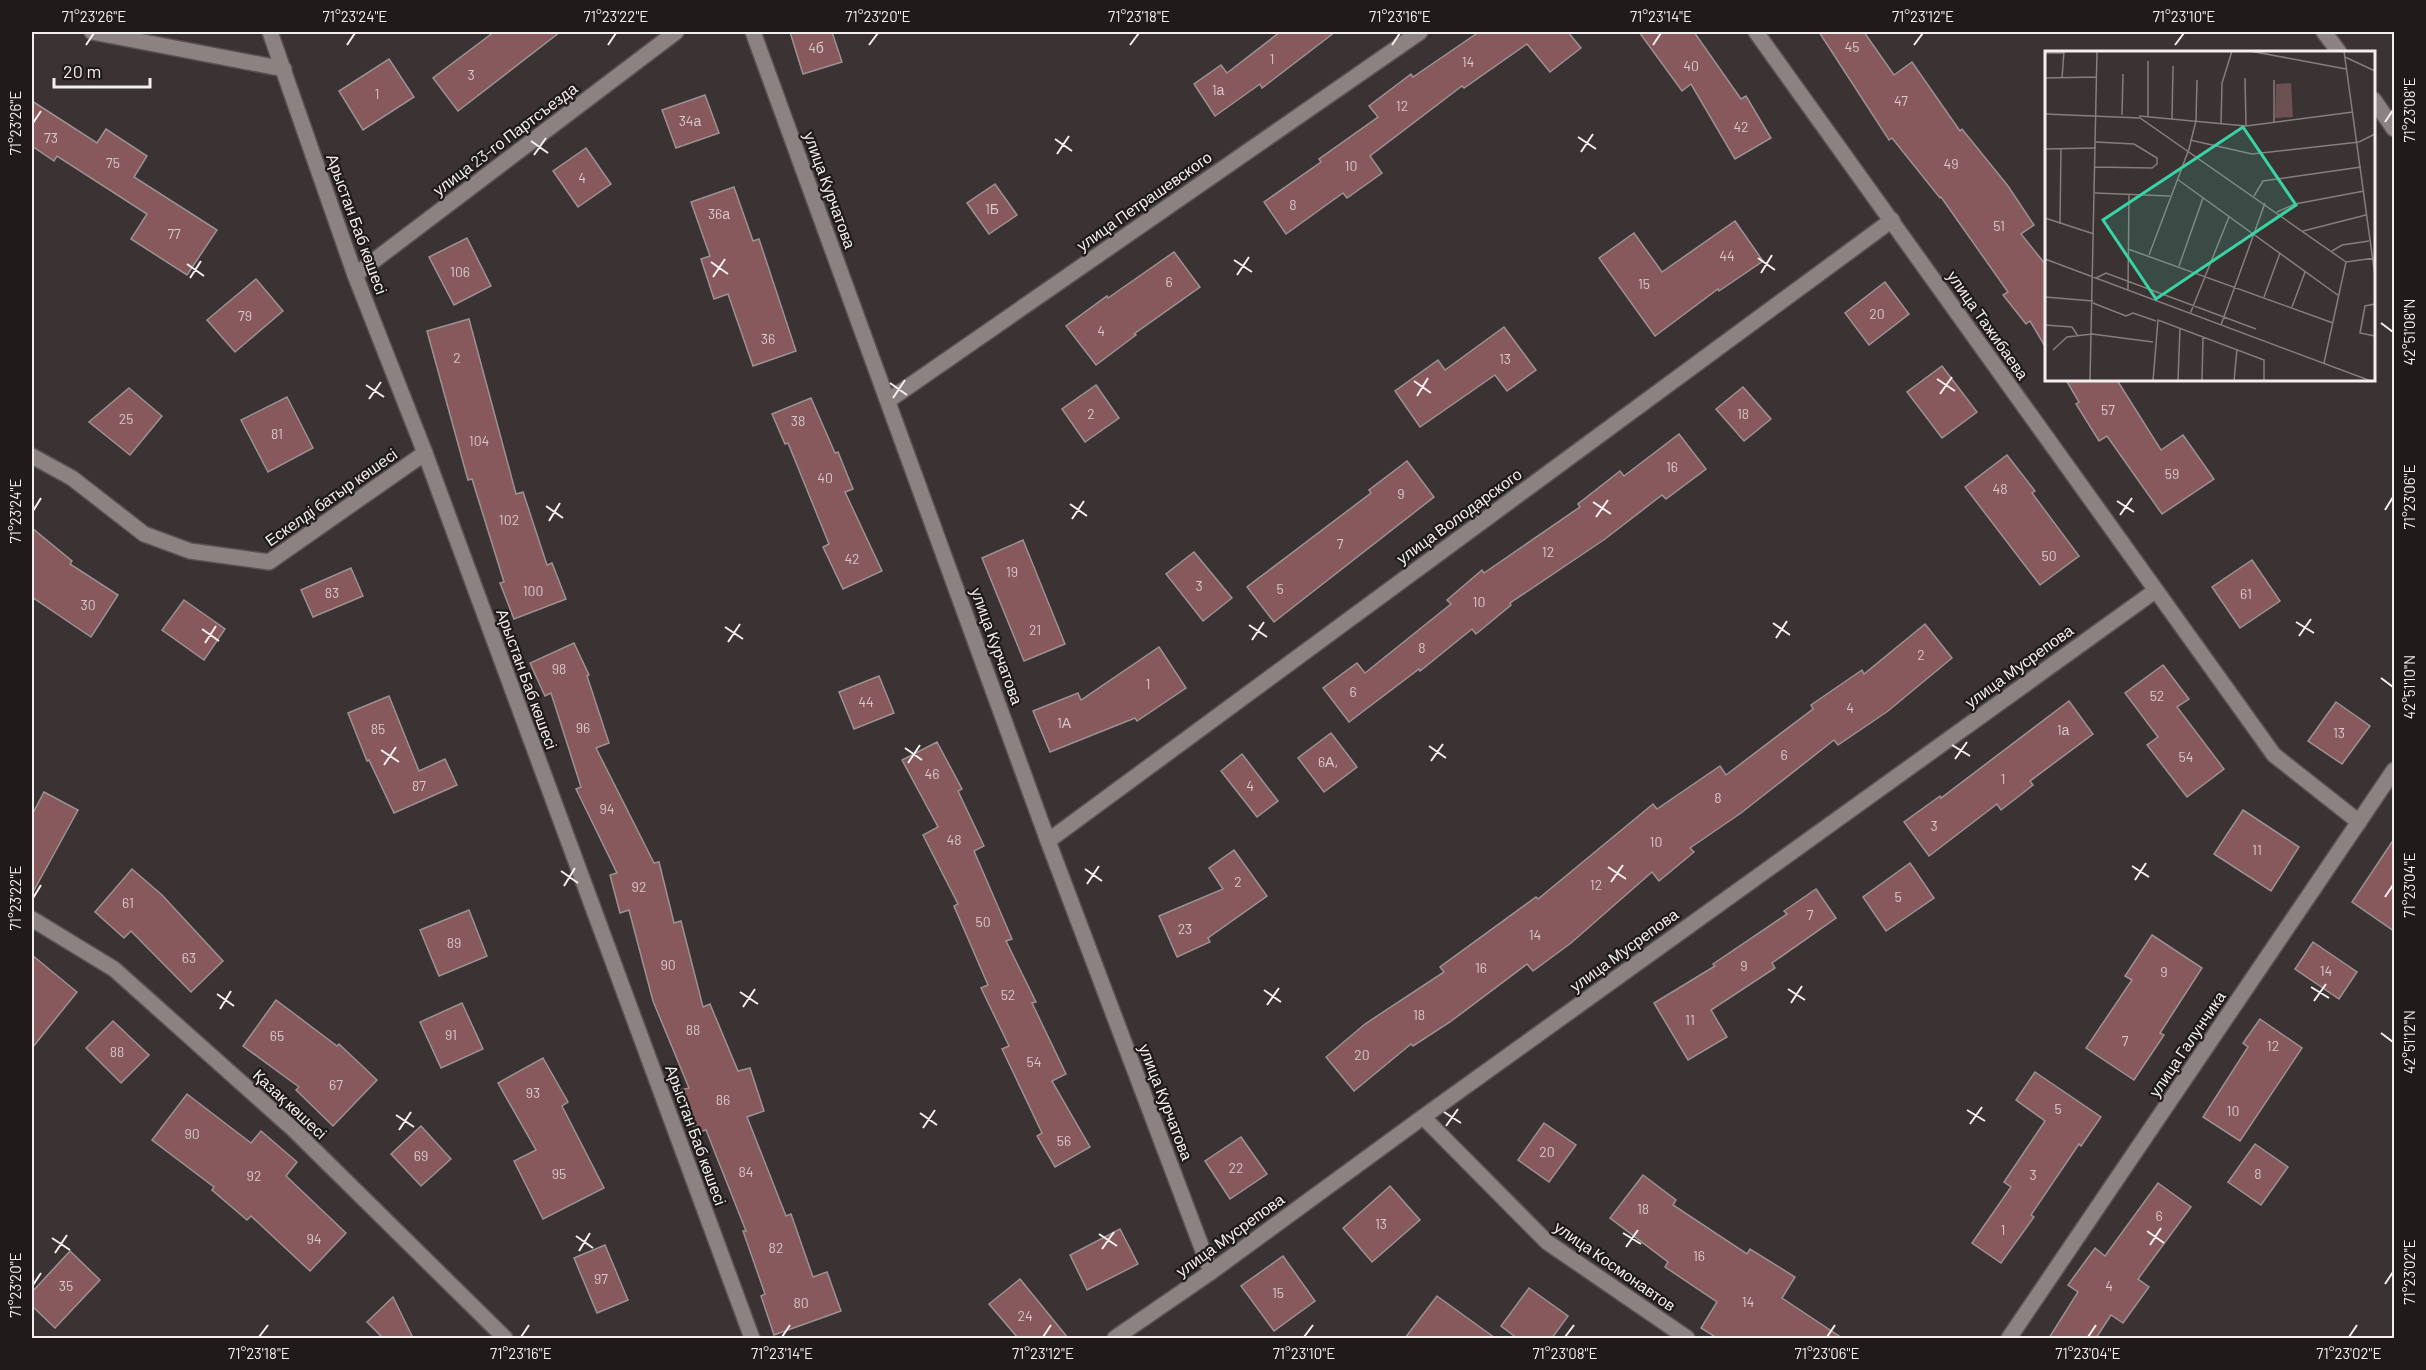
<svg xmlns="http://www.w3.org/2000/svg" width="2426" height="1370" font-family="Barlow,sans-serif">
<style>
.building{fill:#87585c;stroke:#9c9292;stroke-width:1.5}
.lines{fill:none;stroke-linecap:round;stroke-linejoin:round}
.minor-casing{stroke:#595152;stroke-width:18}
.minor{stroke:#8c8282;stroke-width:15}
.ticks{fill:none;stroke:#f4efef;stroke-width:2}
.labels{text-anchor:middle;stroke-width:4.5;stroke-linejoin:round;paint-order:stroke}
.number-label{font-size:14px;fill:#d9c9ca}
.street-label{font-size:16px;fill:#f4efef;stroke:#1f1b1b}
.inset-road{fill:none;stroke:#857e7e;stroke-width:1.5}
.view{fill:#38d4a6;fill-opacity:0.15;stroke:#38d4a6;stroke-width:3}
.inset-edge{fill:none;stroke:#f4efef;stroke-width:3}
.neatline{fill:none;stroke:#f4efef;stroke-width:2}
.ticks-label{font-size:15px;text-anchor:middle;fill:#f4efef}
</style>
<rect width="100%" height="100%" fill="#3b3233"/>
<!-- building -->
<g class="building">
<polygon points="494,32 560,32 458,111 433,78"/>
<polygon points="790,32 832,32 842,62 803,74"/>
<polygon points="1280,32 1335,32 1262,88 1260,84 1215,116 1194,84 1221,65 1227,73"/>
<polygon points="1479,32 1568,32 1581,48 1550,72 1527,44 1464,88 1462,86 1370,156 1382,173 1347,198 1343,193 1286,234 1264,202 1321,162 1319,159 1378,117 1369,106 1411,74 1413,77"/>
<polygon points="1639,32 1694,32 1741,99 1746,96 1771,138 1735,159 1691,84 1682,91"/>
<polygon points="1819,32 1864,32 1894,75 1912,62 1960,131 1962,129 2008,186 2034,225 2021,234 2046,265 2046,348 2030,321 2026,324 2003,295 2008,292 1941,197 1940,198 1892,138 1889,140"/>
<polygon points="389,59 414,97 363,130 339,91"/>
<polygon points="705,95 719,133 676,148 662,110"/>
<polygon points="32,101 97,143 106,129 147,156 134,177 217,230 187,275 131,239 147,214 57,156 54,161 32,146"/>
<polygon points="586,148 611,184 578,207 553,171"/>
<polygon points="995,184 1017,215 989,234 967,203"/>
<polygon points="734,187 753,241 759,239 796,351 753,366 728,294 714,299 701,259 710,256 691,202"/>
<polygon points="1735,221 1763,261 1719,291 1718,289 1655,336 1599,258 1634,233 1662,272"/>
<polygon points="467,238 491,286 454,305 429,257"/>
<polygon points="1174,252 1200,287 1134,334 1136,335 1096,365 1066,326 1107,296 1108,298"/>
<polygon points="256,279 283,311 235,352 207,320"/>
<polygon points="1885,282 1909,314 1869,345 1845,313"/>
<polygon points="469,319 516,494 523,492 547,565 552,563 566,599 514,619 500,583 504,582 472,479 468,480 427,331"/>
<polygon points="1504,327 1536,370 1507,391 1495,375 1420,427 1395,391 1438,360 1445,370"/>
<polygon points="1942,366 1977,412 1942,438 1907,392"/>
<polygon points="2066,380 2117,380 2161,450 2183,435 2214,479 2162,514 2107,436 2099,441 2076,404 2079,402"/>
<polygon points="1096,385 1119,418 1085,442 1062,409"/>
<polygon points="1743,387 1771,419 1744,441 1716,409"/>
<polygon points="129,388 162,416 130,455 89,422"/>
<polygon points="287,397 313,448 268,472 241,420"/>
<polygon points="811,398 835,453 838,452 853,489 845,492 882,571 843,589 823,547 829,544 788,443 785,444 772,414"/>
<polygon points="1679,434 1706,469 1666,499 1662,495 1605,539 1510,603 1511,605 1476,634 1472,629 1420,671 1419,669 1349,722 1323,688 1357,663 1365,673 1451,604 1447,600 1482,570 1484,573 1580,507 1578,504 1620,471 1624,476"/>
<polygon points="2007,455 2035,491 2032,493 2079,556 2040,585 1965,487"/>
<polygon points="1407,461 1434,497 1274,622 1247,587 1371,493 1369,490"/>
<polygon points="32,528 72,561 70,564 118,595 91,637 32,597"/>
<polygon points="1023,540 1065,644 1024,661 982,558"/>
<polygon points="1194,552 1232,598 1203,621 1166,574"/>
<polygon points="2252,560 2280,601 2240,628 2212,587"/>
<polygon points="351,568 363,596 313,617 301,590"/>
<polygon points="184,600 225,629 204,660 162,630"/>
<polygon points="1925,624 1952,658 1888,711 1838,745 1834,740 1741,813 1690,848 1694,852 1659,881 1652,872 1571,943 1533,971 1527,964 1450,1022 1413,1046 1411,1044 1354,1091 1326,1057 1365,1024 1444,972 1440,967 1536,897 1538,899 1653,804 1657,809 1720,766 1726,775 1813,709 1811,705 1862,670 1864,674"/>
<polygon points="574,643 589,675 587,676 609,743 596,748 654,863 659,862 674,923 681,921 703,1007 710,1004 738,1071 750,1068 764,1111 747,1117 786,1216 791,1214 813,1277 827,1272 841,1311 774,1335 761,1296 765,1294 743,1231 746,1231 706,1130 696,1133 681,1090 689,1088 653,1001 629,910 620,913 610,875 617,873 576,789 581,787 551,693 545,696 530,663"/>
<polygon points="1159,647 1186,688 1137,721 1135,718 1050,752 1033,711 1078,693 1081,700"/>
<polygon points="2163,665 2189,699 2177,707 2224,769 2187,797 2147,745 2158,737 2125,693"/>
<polygon points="879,676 894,713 854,729 839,692"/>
<polygon points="389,696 419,771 445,759 457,785 394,813 369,760 367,761 348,713"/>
<polygon points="2069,701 2093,734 2030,781 2033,785 2001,810 1997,804 1929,856 1904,822 1940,796 1941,798"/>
<polygon points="2336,702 2370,726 2342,764 2308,741"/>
<polygon points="1331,733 1357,767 1324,792 1298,758"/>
<polygon points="937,742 962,789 958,791 984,846 974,851 1012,939 1006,941 1036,1002 1032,1003 1066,1074 1052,1081 1090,1147 1055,1167 1037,1136 1042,1133 1002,1049 1009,1046 981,988 988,985 954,906 958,904 923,835 938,827 902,760"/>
<polygon points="1242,754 1278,801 1257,817 1221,771"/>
<polygon points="44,792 78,810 32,894 32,815"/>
<polygon points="2243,810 2299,847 2271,891 2214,854"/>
<polygon points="2394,839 2394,931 2352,902"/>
<polygon points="1234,850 1267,896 1208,938 1210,942 1177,957 1159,916 1223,889 1209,868"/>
<polygon points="1910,863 1934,898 1886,931 1863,897"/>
<polygon points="132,869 162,895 223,961 191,992 131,931 124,938 95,912"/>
<polygon points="1816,889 1836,918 1772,963 1775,968 1711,1010 1727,1037 1688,1060 1654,1003 1715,966 1713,964 1787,914 1784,911"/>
<polygon points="469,910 487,956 439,976 420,930"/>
<polygon points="2152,935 2202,968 2160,1033 2164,1035 2134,1080 2086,1048 2132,980 2125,976"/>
<polygon points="2313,942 2357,972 2339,999 2295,969"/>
<polygon points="32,955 77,992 32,1048"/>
<polygon points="276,1000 337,1046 339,1044 377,1080 333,1126 296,1090 299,1087 243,1046"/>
<polygon points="462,1003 483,1049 441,1068 420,1022"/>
<polygon points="2260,1019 2302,1048 2240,1141 2203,1117 2248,1047 2243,1043"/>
<polygon points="113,1021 149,1055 121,1083 86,1048"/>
<polygon points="543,1058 568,1102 562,1106 604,1188 543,1219 514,1161 536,1150 498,1083"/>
<polygon points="2035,1072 2101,1117 2081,1146 2079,1144 2031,1215 2034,1217 2001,1263 1972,1243 2011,1187 2004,1182 2045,1121 2016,1100"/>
<polygon points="187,1094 251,1143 261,1131 297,1162 286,1176 346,1233 310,1271 251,1216 247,1220 212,1190 214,1187 152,1140"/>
<polygon points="1544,1123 1576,1145 1549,1182 1518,1160"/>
<polygon points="421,1126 451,1159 421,1186 391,1154"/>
<polygon points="1241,1137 1267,1174 1230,1199 1205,1161"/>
<polygon points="2255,1144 2288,1167 2261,1205 2228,1182"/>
<polygon points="1643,1175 1676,1200 1673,1205 1747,1254 1750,1249 1795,1277 1782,1298 1842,1338 1717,1338 1701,1328 1717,1302 1665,1267 1668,1262 1610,1218"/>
<polygon points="2158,1183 2191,1207 2138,1279 2149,1287 2123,1323 2111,1315 2096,1338 2049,1338 2078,1292 2068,1285 2095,1248 2105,1256"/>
<polygon points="1390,1186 1420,1220 1372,1262 1343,1228"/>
<polygon points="1120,1229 1138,1264 1087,1290 1070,1255"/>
<polygon points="605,1245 628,1300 597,1313 574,1258"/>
<polygon points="70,1251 100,1280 55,1328 32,1306 32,1292"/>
<polygon points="1283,1256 1315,1301 1274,1331 1241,1286"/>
<polygon points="1020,1279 1046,1311 1068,1338 1018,1338 989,1304"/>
<polygon points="1529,1288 1568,1316 1552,1338 1517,1338 1501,1326"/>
<polygon points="1437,1296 1495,1338 1405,1338"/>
<polygon points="393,1297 413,1338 383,1338 367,1322"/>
</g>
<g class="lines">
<!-- minor casing -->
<g class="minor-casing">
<g id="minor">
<polyline points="92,32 284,69"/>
<polyline points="270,32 355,275 425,453 752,1338"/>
<polyline points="753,32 1048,841 1211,1272"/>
<polyline points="1756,32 2274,755 2359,822"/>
<polyline points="2324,32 2339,52"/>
<polyline points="2374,100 2394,129"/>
<polyline points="355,275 676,32"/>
<polyline points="889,400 1420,32"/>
<polyline points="32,456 72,478 144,534 190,551 269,562 425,453"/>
<polyline points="1048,841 1892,220"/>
<polyline points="32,919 114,969 293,1129 505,1338"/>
<polyline points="1423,1117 1547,1242 1687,1338"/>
<polyline points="1115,1338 1211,1272 1423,1117 2155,591"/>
<polyline points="2009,1338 2394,770"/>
</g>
</g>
<!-- minor -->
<use href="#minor" class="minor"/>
</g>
<!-- ticks -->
<path class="ticks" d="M86,45L94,33M347,45L355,33M608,45L616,33M869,45L878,33M1130,45L1139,33M1392,45L1400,33M1653,45L1661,33M1914,45L1923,33M2175,45L2184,33M2385,122L2393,110M33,123L41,111M1578,137L1596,149M1055,139L1072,151M531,141L548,153M1581,152L1593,134M1057,154L1069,136M534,155L546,138M1758,258L1775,270M1234,260L1252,272M711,262L728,274M187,264L204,276M1761,273L1772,255M1237,275L1249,257M713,277L725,259M190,278L201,261M2381,323L2393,332M1937,379L1955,391M1414,381L1431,393M890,383L907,395M366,385L384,397M1940,394L1952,377M1417,396L1428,378M893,398L905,380M369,399L381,382M2117,501L2134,512M1593,502L1611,514M1070,504L1087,516M546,506L563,518M2385,510L2393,497M33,511L41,498M2120,515L2132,498M1596,517L1608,500M1072,519L1084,501M549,521L560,503M2296,622L2314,633M1773,623L1790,635M1249,625L1267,637M725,627L743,639M202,629L219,641M2299,636L2311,619M1776,638L1787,621M1252,640L1264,622M728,642L740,624M205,643L216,626M2381,678L2393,687M1952,745L1970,756M1429,746L1446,758M905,748L922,760M381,750L399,762M1955,759L1967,742M1431,761L1443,744M908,763L920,745M384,765L396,747M2132,866L2149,877M1608,867L1626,879M1085,869L1102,881M561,871L578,883M2135,880L2146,863M1611,882L1623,865M1087,884L1099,866M564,886L575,868M2385,897L2393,885M33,898L41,885M2311,987L2329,998M1788,989L1805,1000M1264,990L1281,1002M740,992L758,1004M217,994L234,1006M2314,1001L2326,984M1791,1003L1802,986M1267,1005L1279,988M743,1007L755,989M220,1009L231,991M2381,1033L2393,1042M1967,1110L1985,1121M1444,1112L1461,1123M920,1113L937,1125M396,1115L414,1127M1970,1124L1982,1107M1446,1126L1458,1109M923,1128L935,1110M399,1130L411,1112M2147,1231L2164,1243M1623,1233L1641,1244M1099,1234L1117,1246M576,1236L593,1248M52,1238L70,1250M2150,1245L2161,1228M1626,1247L1638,1230M1102,1249L1114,1232M579,1251L590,1233M55,1253L67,1235M2385,1284L2393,1272M33,1285L41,1273M259,1337L268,1325M521,1337L529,1325M782,1337L790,1325M1043,1337L1051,1325M1304,1337L1313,1325M1565,1337L1574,1325M1827,1337L1835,1325M2088,1337L2096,1325M2349,1337L2357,1325"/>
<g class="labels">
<!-- number labels -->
<g class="number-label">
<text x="1852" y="52">45</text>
<text x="816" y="53">4б</text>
<text x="1272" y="64">1</text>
<text x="1468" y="67">14</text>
<text x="1691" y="71">40</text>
<text x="471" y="80">3</text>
<text x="1218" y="95">1а</text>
<text x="377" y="99">1</text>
<text x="1901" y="106">47</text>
<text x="1402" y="111">12</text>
<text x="690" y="126">34а</text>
<text x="1741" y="132">42</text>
<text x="51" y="143">73</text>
<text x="113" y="168">75</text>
<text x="1951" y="169">49</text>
<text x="1351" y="171">10</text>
<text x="582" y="183">4</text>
<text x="1293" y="210">8</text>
<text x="992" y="214">1Б</text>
<text x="719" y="219">36а</text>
<text x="1999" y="231">51</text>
<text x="174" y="239">77</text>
<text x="1727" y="261">44</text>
<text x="460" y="277">106</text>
<text x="1169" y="287">6</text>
<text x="1644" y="289">15</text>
<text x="1877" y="319">20</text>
<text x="245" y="321">79</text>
<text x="1101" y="336">4</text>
<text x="768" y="344">36</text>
<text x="457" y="363">2</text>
<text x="1505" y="364">13</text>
<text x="2108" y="415">57</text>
<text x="1091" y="419">2</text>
<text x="1743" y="419">18</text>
<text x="126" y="424">25</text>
<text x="798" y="426">38</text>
<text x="277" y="439">81</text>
<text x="479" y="446">104</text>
<text x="1672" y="472">16</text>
<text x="2172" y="479">59</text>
<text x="825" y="483">40</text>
<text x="2000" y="494">48</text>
<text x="1401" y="499">9</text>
<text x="509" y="525">102</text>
<text x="1340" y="549">7</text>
<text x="1548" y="557">12</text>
<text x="2049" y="561">50</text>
<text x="852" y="564">42</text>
<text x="1012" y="577">19</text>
<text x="1199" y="591">3</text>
<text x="1280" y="594">5</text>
<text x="533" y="596">100</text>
<text x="332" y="598">83</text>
<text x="2246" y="599">61</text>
<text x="1479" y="607">10</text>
<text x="88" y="610">30</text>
<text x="1035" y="635">21</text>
<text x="1422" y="653">8</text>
<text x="1921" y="660">2</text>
<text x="559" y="674">98</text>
<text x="1148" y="689">1</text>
<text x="1353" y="697">6</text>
<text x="2157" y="701">52</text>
<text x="866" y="707">44</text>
<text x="1850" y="713">4</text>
<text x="1064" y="728">1А</text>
<text x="583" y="733">96</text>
<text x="378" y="734">85</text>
<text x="2063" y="735">1а</text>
<text x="2339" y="738">13</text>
<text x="1784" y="760">6</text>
<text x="2186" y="762">54</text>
<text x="1328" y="767">6А,</text>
<text x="932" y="779">46</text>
<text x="2003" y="784">1</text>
<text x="419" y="791">87</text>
<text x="1250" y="791">4</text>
<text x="1718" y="803">8</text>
<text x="607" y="814">94</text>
<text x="1934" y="831">3</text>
<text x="954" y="845">48</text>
<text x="1656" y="847">10</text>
<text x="2257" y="855">11</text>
<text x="1238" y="887">2</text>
<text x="1596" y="890">12</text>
<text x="639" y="892">92</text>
<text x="1898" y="902">5</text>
<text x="128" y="908">61</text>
<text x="1810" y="920">7</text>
<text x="983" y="927">50</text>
<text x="1185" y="934">23</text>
<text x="1535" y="940">14</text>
<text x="454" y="948">89</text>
<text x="189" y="963">63</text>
<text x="668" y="970">90</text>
<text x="1744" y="971">9</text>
<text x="1481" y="973">16</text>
<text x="2326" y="976">14</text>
<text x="2164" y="977">9</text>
<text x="1008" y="1000">52</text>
<text x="1419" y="1020">18</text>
<text x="1690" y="1025">11</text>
<text x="693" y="1035">88</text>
<text x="451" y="1040">91</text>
<text x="277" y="1041">65</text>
<text x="2125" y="1046">7</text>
<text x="2273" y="1051">12</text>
<text x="117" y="1057">88</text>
<text x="1362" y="1060">20</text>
<text x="1034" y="1067">54</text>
<text x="336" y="1090">67</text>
<text x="533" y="1098">93</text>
<text x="723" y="1105">86</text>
<text x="2058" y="1114">5</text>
<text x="2233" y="1116">10</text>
<text x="192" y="1139">90</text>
<text x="1064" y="1146">56</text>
<text x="1547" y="1157">20</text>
<text x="421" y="1161">69</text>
<text x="1236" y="1173">22</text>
<text x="746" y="1177">84</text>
<text x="559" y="1179">95</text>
<text x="2258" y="1179">8</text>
<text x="2033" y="1180">3</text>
<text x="254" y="1181">92</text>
<text x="1643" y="1214">18</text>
<text x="2159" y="1221">6</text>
<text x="1381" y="1229">13</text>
<text x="2003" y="1235">1</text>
<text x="314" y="1244">94</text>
<text x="776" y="1253">82</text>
<text x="1699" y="1261">16</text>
<text x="601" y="1284">97</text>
<text x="66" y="1291">35</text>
<text x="2109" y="1291">4</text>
<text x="1278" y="1298">15</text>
<text x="1748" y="1307">14</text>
<text x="801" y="1308">80</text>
<text x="1025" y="1321">24</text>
</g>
<!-- street labels -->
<g class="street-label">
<text transform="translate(505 139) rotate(-37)" y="6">улица 23-го Партсъезда</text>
<text transform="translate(830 190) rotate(70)" y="6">улица Курчатова</text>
<text transform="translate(1144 201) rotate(-35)" y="6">улица Петрашевского</text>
<text transform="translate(357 224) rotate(70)" y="6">Арыстан Баб көшесі</text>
<text transform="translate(1988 325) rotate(55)" y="6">улица Тажибаева</text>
<text transform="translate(331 497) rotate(-35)" y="6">Ескелді батыр көшесі</text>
<text transform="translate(1459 516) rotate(-36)" y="6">улица Володарского</text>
<text transform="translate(997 646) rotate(70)" y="6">улица Курчатова</text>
<text transform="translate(2019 666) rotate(-36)" y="6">улица Мусрепова</text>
<text transform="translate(527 679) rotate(70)" y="6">Арыстан Баб көшесі</text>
<text transform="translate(1624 950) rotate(-36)" y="6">улица Мусрепова</text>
<text transform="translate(2187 1044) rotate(-56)" y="6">улица Галунчика</text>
<text transform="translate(1166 1102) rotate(69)" y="6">улица Курчатова</text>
<text transform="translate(290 1104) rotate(43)" y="6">Қазақ көшесі</text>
<text transform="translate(696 1135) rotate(70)" y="6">Арыстан Баб көшесі</text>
<text transform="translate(1230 1235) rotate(-36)" y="6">улица Мусрепова</text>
<text transform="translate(1615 1266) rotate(35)" y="6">улица Космонавтов</text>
</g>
</g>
<!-- overview -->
<g transform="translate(2045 51)">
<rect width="330" height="330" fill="#3b3233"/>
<path d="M246,32L248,66L230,67L231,33Z" fill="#6c5052"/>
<path class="inset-road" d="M205,0L301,18M299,0L330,225M0,2H19M300,6L330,20M0,27L52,26M17,27L19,0M200,27L201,75M0,63L95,67L301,211L330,207M77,64L78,23M94,65L201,75L308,61M103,66V10M127,68L128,15M176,72L177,32L187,0M229,72V29M145,89L207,103L314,91L330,83M0,98L51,97M50,116L107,117L112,113V107L89,93L51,91M132,128L294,245M50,142L125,145M209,145L218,130L316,116M232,161L250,153L319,140M0,167L49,183M15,173L16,97M258,180L321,164M83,198L288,272M287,200L297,194L324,190M104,204L144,98L151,70L152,29M0,208L326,330M134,215L158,147M51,227L61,222L211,278M83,240L84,143M0,246L48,250M219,246L235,202M48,252L81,265L88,262L111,270M330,253L320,255L315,282L330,285M247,256L260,221M145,263L184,166M0,274L27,276L33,285M176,274L220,152M8,299L22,286L47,283L108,291M279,312L301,211M45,330L52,0M108,330L113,269L219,309V330M133,330L135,277M157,330L158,286M189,330L192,298"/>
<path class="view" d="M198,76L251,154L111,248L58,169Z"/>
<rect width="330" height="330" class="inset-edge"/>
</g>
<!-- border -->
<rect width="2426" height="1370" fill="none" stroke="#1f1b1b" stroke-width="66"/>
<!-- scale -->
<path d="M54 78v9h96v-9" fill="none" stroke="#f4efef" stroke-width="3"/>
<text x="63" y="78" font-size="18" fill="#f4efef" stroke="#1f1b1b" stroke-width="4.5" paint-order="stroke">20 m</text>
<rect x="33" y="33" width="2360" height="1304" class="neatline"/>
<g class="ticks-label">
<text x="94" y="22">71°23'26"E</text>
<text x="355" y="22">71°23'24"E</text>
<text x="616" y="22">71°23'22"E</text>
<text x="878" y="22">71°23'20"E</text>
<text x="1139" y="22">71°23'18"E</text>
<text x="1400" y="22">71°23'16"E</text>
<text x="1661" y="22">71°23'14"E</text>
<text x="1923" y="22">71°23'12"E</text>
<text x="2184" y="22">71°23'10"E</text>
<text transform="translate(2410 110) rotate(-90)" y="5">71°23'08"E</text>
<text transform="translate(16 123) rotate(-90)" y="5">71°23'26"E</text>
<text transform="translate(2410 332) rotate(-90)" y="5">42°51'08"N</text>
<text transform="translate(2410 497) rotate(-90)" y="5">71°23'06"E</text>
<text transform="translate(16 511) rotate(-90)" y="5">71°23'24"E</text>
<text transform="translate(2410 687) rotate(-90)" y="5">42°51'10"N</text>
<text transform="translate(2410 885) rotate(-90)" y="5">71°23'04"E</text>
<text transform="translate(16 898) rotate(-90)" y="5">71°23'22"E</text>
<text transform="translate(2410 1042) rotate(-90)" y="5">42°51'12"N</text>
<text transform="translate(2410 1272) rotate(-90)" y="5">71°23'02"E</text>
<text transform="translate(16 1285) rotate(-90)" y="5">71°23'20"E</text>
<text x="259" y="1359">71°23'18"E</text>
<text x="521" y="1359">71°23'16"E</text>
<text x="782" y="1359">71°23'14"E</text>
<text x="1043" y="1359">71°23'12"E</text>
<text x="1304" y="1359">71°23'10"E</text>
<text x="1565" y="1359">71°23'08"E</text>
<text x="1827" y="1359">71°23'06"E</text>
<text x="2088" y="1359">71°23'04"E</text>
<text x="2349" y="1359">71°23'02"E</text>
</g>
</svg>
